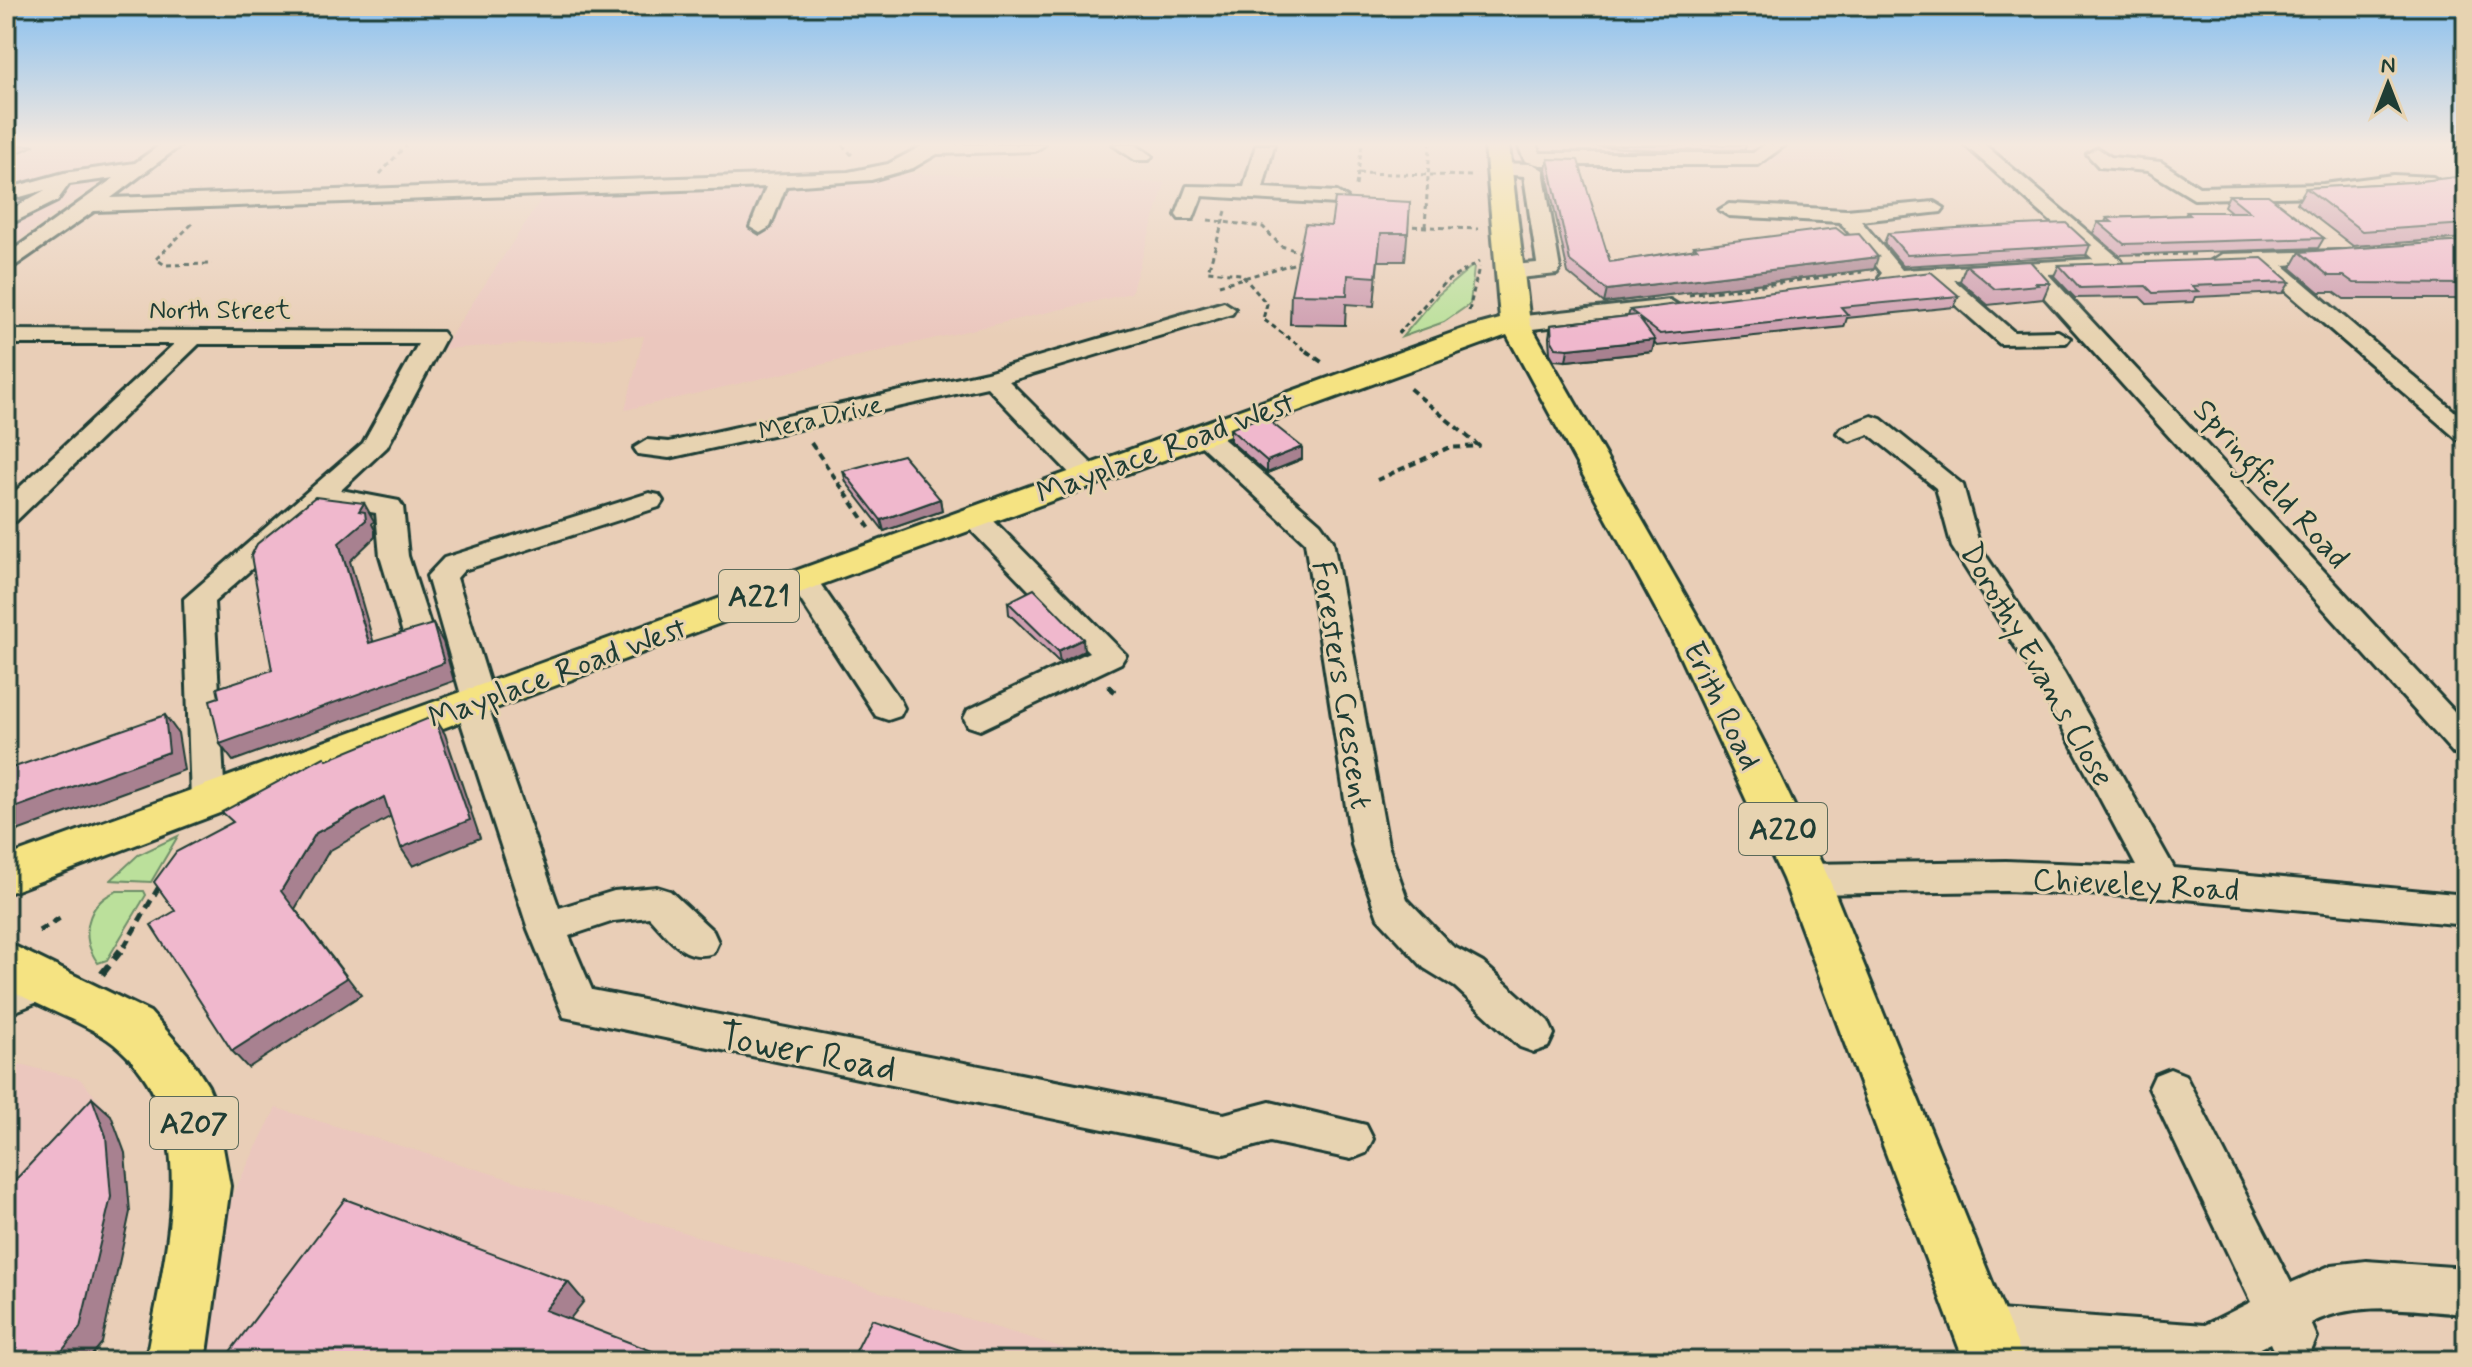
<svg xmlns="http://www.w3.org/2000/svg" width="2472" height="1367" font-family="Mynerve,sans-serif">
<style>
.built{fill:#ebc7be}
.green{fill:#bbe09b;stroke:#6d8e68;stroke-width:2}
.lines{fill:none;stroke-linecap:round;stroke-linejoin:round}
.minor-casing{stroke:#1f3d34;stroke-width:6}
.major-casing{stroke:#1f3d34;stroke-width:6}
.path-far3{stroke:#1f3d34;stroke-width:3;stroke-dasharray:5 4;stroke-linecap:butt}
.path-far2{stroke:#1f3d34;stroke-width:4;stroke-dasharray:7 5;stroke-linecap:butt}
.path-far1{stroke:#1f3d34;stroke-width:5;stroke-dasharray:9 6;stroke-linecap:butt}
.path{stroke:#1f3d34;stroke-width:7;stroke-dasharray:11 8;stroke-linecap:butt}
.minor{fill:#e7d3b1;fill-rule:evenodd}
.major{fill:#f5e382;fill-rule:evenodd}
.wall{fill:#ce9eb0;stroke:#1f3d34;stroke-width:2}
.shaded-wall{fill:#a88190;stroke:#1f3d34;stroke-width:2}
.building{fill:#f0b8cd;stroke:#1f3d34;stroke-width:2}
.labels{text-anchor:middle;stroke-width:6;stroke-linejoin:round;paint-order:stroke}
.far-street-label{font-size:26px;fill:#1f3d34;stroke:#e7d3b1}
.shield{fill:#e7d3b1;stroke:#5b6a5a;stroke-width:2}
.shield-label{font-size:30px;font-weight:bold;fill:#1f3d34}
.street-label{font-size:32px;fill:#1f3d34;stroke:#e7d3b1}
.near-street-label{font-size:38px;fill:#1f3d34;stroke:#e7d3b1}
</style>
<rect width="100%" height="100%" fill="#e9ceb7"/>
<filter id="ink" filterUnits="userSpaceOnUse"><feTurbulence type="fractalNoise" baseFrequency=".0125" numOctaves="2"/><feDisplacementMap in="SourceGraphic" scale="16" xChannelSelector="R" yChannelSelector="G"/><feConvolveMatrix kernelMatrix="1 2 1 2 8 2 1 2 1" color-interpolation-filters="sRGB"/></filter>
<g filter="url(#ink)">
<!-- built -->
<g class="built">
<polygon points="6,145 152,145 6,249"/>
<polygon points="1509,145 1835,145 1846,163 1593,169 1509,163"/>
<polygon points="903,173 1165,183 1131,293 625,410 644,336 442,349 544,195 838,185"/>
<polygon points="6,1061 80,1079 111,1115 125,1153 130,1212 126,1239 102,1343 87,1361 6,1361"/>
<polygon points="276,1108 1106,1361 149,1361"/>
</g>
<!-- green -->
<g class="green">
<polygon points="1471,267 1474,267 1470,304 1444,322 1402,337 1438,295"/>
<polygon points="178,836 151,882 111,880 138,855"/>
<path d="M117,891H144L146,895L107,960L98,963C79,937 86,903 117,891Z"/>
</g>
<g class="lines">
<!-- minor casing -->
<g class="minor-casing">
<g id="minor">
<polygon points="160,145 181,145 111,198 848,172 888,164 924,145 1044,145 1035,151 937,154 913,168 871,180 786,186 770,227 760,233 750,227 766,187 94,211 6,272 6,255 114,178 69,184 57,201 6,226 6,212 45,190 6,201 6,189 64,173 135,163"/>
<polygon points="1113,145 1136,145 1152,156 1149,160 1135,160"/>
<polygon points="1256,145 1274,145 1263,188 1337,192 1347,198 1337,204 1202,196 1193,219 1179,219 1176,215 1187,186 1244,187"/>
<polygon points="1518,145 1536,145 1540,153 1753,153 1764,145 1785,145 1758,165 1540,165 1525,161"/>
<polygon points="1965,145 1985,145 2120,259 2123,264 2120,269 2112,271 2048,274 2466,724 2466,757 2454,754 2025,276 1954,280 2014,332 2058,331 2070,338 2066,343 2000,344 1929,281 1882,282 1879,277 1882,273 1840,222 1729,216 1719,210 1729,204 1846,210 1934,202 1944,208 1941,212 1861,221 1902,270 2093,259"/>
<polygon points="2097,148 2111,157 2161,162 2199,187 2323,184 2393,175 2433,177 2443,183 2433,189 2393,187 2323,196 2194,199 2148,171 2099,167 2087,154"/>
<polygon points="1497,163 1533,164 1543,170 1560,269 1557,274 1510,279 1499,272 1510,265 1537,263 1524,176 1490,173 1487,169"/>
<polygon points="2339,251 2350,257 2347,262 2283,265 2466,421 2466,442 2457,439 2257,266 2222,268 2211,261 2222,254"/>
<polygon points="1670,300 1681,307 1678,312 1515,331 1503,324 1515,317"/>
<polygon points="1224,302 1235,309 1232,314 1009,381 1097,469 1100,475 1097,481 1077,481 987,387 669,458 638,454 634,448 647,440 669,442 987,372"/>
<polygon points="6,330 442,332 446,337 387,447 341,490 399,501 403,507 408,556 434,637 430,644 419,647 408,644 404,637 380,556 376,513 325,504 214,602 225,801 220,810 208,814 196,810 191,801 184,599 363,443 418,344 199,344 16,521 6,523 6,500 174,344 6,344"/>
<polygon points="1872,416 1881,419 1963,485 1980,547 2064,673 2174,868 2466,895 2466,925 2163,897 2006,891 1806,894 1793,889 1788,879 1793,869 1806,864 2006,861 2136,866 2039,684 1952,547 1936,488 1869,434 1850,441 1837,433 1841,428"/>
<polygon points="1202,425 1211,428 1320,523 1333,541 1388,845 1407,899 1452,946 1483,963 1548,1021 1554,1034 1548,1047 1534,1052 1520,1047 1455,987 1424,968 1378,918 1352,845 1305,542 1193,438 1189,433"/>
<path d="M649,493L659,495L663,501L659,507L464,570L457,578L495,701L489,709L559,908L614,891L657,887L670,891L713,931L718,942L713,953C684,963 667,936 649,917L614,921L569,936L592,990L1224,1114L1270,1102L1366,1125L1373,1139L1366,1153L1351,1159L1270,1142L1224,1154L564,1017L528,929L455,704L461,695L427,576L444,558Z"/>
<polygon points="974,509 984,511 1126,655 1121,663 980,730 968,726 964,718 968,710 1089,652 964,523 960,517 964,511"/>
<polygon points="802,570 812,572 900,700 904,708 900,716 888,720 876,716 787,579 792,572"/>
<polygon points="41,966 55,971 61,983 55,995 6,1015 6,980"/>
<path d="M2170,1069L2185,1075L2291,1283L2332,1265L2366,1261L2466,1268V1314C2413,1311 2360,1299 2311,1323L2317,1337L2310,1354L2293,1361L2276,1354L2271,1343L2234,1361H2041L1985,1357L1968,1350L1961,1333L1968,1316L1985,1309L2205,1325L2251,1302L2149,1088L2155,1075Z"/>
</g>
</g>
<!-- major casing -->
<g class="major-casing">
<g id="major">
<polygon points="1485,145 1509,145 1530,324 1708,635 1767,749 1829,879 2024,1361 1964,1361 1783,879 1670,635 1507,335 815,587 6,894 6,857 1463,329 1500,319"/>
<path d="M6,942L150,1012L188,1055L208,1086L215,1103L230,1186L206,1361H146C162,1260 209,1121 114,1044C90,1024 36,1006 6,987Z"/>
</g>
</g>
<!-- path-far3 -->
<g class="path-far3">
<polyline points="842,145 853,156"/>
<polyline points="1358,173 1472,176"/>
<polyline points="380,174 406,145"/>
<polyline points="1356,186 1362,145"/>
<polyline points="1226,211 1208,271 1241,274 1267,304 1263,319 1309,353"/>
<polyline points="1208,220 1263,227 1281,246 1301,252"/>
<polyline points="192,224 156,259 165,265 212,264"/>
<polyline points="1404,226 1478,229"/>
<polyline points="1425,227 1430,145"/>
<polyline points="2361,245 2446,239"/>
<polyline points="2136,255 2198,254"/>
<polyline points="1219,285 1300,262"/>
<polyline points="1689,295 1862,272"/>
<polyline points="1469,311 1479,267"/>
<polyline points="1398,334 1445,282 1479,262"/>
</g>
<!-- path-far2 -->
<g class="path-far2">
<polyline points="1306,351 1323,363"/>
<polyline points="811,443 871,530"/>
<polyline points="1377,480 1448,448 1479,446 1409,388"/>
</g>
<!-- path-far1 -->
<g class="path-far1">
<polyline points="1108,686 1119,695"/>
<polyline points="39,931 60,918"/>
<polyline points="124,947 160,885"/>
</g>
<!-- path -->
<polyline class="path" points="102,974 125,945"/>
<!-- minor -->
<use href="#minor" class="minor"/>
<!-- major -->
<use href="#major" class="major"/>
</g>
<!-- wall -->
<g class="wall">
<polygon points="1573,145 1746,145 1745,150 1660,150"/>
<polygon points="1548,159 1610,262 1693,250 1694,246 1874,269 1604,303 1568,273 1546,170"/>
<polygon points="2466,176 2466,238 2353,246 2297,203 2306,188 2412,182"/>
<polygon points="2229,195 2324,238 2318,248 2119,255 2093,233 2098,222 2105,222 2107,218 2185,215 2187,212 2231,212 2224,206"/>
<polygon points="1410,202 1405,261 1378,261 1374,306 1346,304 1345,325 1290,324 1291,294 1331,226"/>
<polygon points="1888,233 2090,245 2086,255 1903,266 1884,243"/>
<polygon points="2466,241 2466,306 2458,299 2344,299 2334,292 2319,292 2291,268 2300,252"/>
<polygon points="1966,265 2050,283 2043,299 1988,305 1960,281"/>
<polygon points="2059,265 2290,282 2283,293 2195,297 2193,302 2147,304 2140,297 2075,298 2054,276"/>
<polygon points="1959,296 1954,307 1847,318 1844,327 1657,346 1654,343 1652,352 1566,361 1554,360 1550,353 1549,337 1551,325 1628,316 1630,310"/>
<polygon points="1230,429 1302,447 1302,459 1267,473 1230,441"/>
<polygon points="843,471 940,499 942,511 884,531 846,482"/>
<polygon points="1008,602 1084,651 1060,663 1009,614"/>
</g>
<!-- shaded-wall -->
<g class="shaded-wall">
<polygon points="6,145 35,145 6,159"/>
<polygon points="1878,257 1874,269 1604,303 1607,290"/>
<polygon points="1655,340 1652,352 1566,361 1568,349"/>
<polygon points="1302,447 1302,459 1267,473 1267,461"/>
<polygon points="940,499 942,511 884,531 881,520"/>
<polygon points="364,503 374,521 372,524 375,530 375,537 350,561 379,661 369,643 339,543"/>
<polygon points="433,624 443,642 454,681 233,761 220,744"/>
<polygon points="1083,639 1084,651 1060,663 1058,651"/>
<polygon points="165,715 178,733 184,770 6,835 6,811"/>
<polygon points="434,716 445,734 480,838 413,866 401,848"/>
<polygon points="384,797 395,814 329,851 295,909 361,995 248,1068 232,1051 281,891 316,833"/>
<polygon points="92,1098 111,1115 125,1153 130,1212 102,1343 87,1361 54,1361"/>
<polygon points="568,1282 584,1301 562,1329 545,1310"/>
</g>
<!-- building -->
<g class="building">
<polygon points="1548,159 1578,160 1610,262 1697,249 1694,246 1836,228 1845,235 1859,234 1878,257 1607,290 1570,261"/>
<polygon points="2466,176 2466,224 2362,231 2306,188 2412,182"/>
<polygon points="2229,195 2268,195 2324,238 2124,244 2098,222 2112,222 2107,218 2190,215 2187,212 2250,212"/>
<polygon points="1335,198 1410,202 1408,233 1381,233 1376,277 1348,275 1347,295 1291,294 1305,224 1331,226"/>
<polygon points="2066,223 2090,245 1907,255 1888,233 1956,228"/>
<polygon points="2466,241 2466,284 2354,283 2344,276 2329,276 2300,252"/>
<polygon points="2262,258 2290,282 2192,286 2198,291 2153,293 2146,286 2080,288 2059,265"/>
<polygon points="2030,261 2050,283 2036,283 2038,285 1995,289 1966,265"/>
<polygon points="1931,272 1959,296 1841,307 1848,315 1660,334 1638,317 1655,340 1568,349 1556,348 1552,341 1551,325 1637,315 1630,310"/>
<polygon points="1263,416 1302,447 1267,461 1230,429"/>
<polygon points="903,455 940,499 881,520 843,471"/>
<polygon points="315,497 364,503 359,511 365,512 366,520 339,543 369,643 433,624 444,663 220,744 210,700 219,697 217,688 272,670 251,556 257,544"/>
<polygon points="1034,589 1083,639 1058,651 1008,602"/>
<polygon points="165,715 169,752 6,811 6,770"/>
<polygon points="434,716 470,820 401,848 384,797 316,833 281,891 347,978 232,1051 151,925 175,911 154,882 176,852 233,822 222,812 324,757 327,760"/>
<polygon points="92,1098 106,1136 111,1197 80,1328 54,1361 6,1361 6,1190"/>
<polygon points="345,1199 568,1282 545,1310 678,1361 223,1361"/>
<polygon points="872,1319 991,1361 851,1361"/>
</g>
</g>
<!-- sky -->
<linearGradient id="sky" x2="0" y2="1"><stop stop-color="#89c0ef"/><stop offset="0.43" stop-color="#f5e9df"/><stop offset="1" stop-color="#f5e9df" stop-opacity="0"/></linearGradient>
<rect width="2472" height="336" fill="url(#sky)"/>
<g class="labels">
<!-- far-street labels -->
<g class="far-street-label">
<text x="220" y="318">North Street</text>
<text transform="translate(820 417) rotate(-13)" y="9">Mera Drive</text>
</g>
<!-- shield labels -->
<g class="shield">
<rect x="719" y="570" width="80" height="52" rx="6"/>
<rect x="1739" y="803" width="88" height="52" rx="6"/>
<rect x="150" y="1097" width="88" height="52" rx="6"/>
</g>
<g class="shield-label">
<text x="759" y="606">A221</text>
<text x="1783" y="839">A220</text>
<text x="194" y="1133">A207</text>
</g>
<!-- street labels -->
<g class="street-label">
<text transform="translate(1165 447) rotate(-20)" y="11">Mayplace Road West</text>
<text transform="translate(2272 483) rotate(48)" y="11">Springfield Road</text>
<text transform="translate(2038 664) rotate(60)" y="11">Dorothy Evans Close</text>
<text transform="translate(557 672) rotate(-20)" y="11">Mayplace Road West</text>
<text transform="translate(1343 685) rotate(81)" y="11">Foresters Crescent</text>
<text transform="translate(1723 705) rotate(64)" y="11">Erith Road</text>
<text transform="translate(2136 884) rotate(3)" y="11">Chieveley Road</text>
</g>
<!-- near-street labels -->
<g class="near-street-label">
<text transform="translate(808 1051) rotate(11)" y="13">Tower Road</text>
</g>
</g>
<!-- margin -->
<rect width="2472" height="1367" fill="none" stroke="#e7d3b1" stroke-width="32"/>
<rect x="16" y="16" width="2440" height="1335" fill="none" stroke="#1f3d34" stroke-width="3" filter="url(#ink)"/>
<!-- north arrow -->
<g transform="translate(2388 84)" stroke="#e7d3b1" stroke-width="6" paint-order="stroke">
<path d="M0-6L14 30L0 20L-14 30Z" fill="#1f3d34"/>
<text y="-12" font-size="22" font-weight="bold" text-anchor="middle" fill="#1f3d34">N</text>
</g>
</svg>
